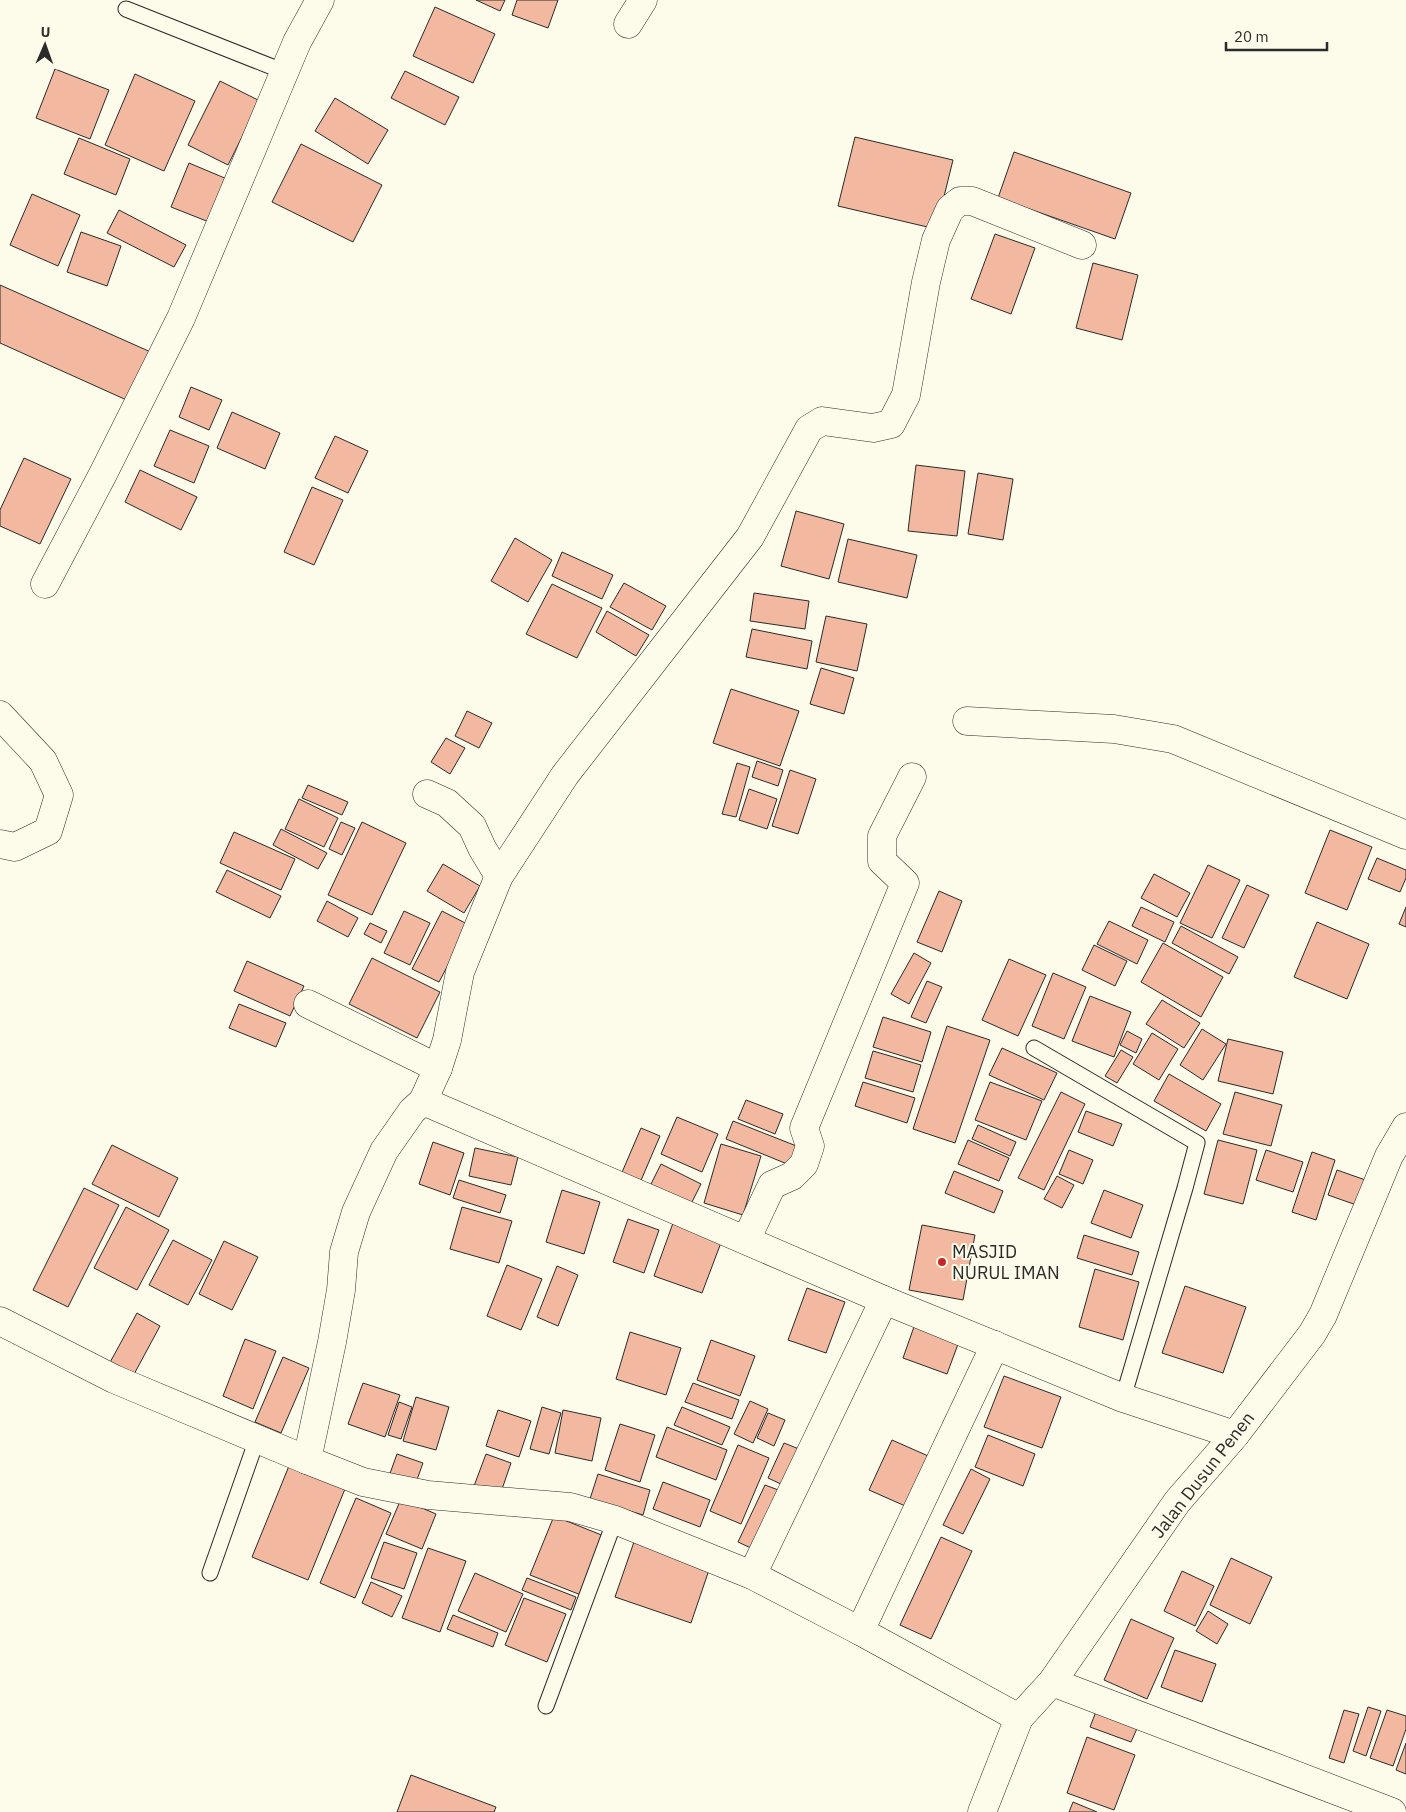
<svg xmlns="http://www.w3.org/2000/svg" width="1406" height="1812" font-family="'IBM Plex Sans',sans-serif">
<style>
.building{fill:#f2b8a0;stroke:#2b2b2b}
.lines{fill:none;stroke-linecap:round;stroke-linejoin:round}
.lane-casing{stroke:#2b2b2b;stroke-width:17}
.street-casing{stroke:#2b2b2b;stroke-width:29}
.lane{stroke:#fdfbea;stroke-width:15}
.street{stroke:#fdfbea;stroke-width:28}
.poi-dot{fill:#c62828;stroke:#fdfbea;stroke-width:2}
.labels{text-anchor:middle;stroke-width:4;stroke-linejoin:round;paint-order:stroke}
.poi-label{font-size:18px;fill:#2b2b2b;stroke:#fdfbea;text-anchor:start}
.street-label{font-size:18px;fill:#2b2b2b;stroke:#fdfbea}
</style>
<rect width="100%" height="100%" fill="#fdfbea"/>
<!-- building -->
<g class="building">
<polygon points="476,0 505,0 500,11"/>
<polygon points="517,0 558,0 548,28 512,15"/>
<polygon points="435,7 495,34 473,83 413,56"/>
<polygon points="55,69 109,90 90,139 36,118"/>
<polygon points="405,71 459,97 445,125 391,98"/>
<polygon points="135,74 195,101 164,171 105,145"/>
<polygon points="220,81 260,101 228,165 188,145"/>
<polygon points="335,98 388,130 368,164 315,131"/>
<polygon points="855,137 953,160 936,229 838,206"/>
<polygon points="79,138 130,159 116,195 64,174"/>
<polygon points="301,144 382,185 353,242 272,202"/>
<polygon points="1014,152 1131,193 1115,239 998,198"/>
<polygon points="189,163 227,179 209,222 171,207"/>
<polygon points="32,194 80,215 58,266 10,245"/>
<polygon points="119,210 186,245 174,267 107,233"/>
<polygon points="81,232 121,246 107,286 67,272"/>
<polygon points="995,234 1035,248 1011,314 971,299"/>
<polygon points="1093,263 1138,275 1122,340 1076,328"/>
<polygon points="0,285 153,353 131,402 0,343"/>
<polygon points="191,387 222,400 209,430 179,417"/>
<polygon points="232,412 280,433 265,469 217,448"/>
<polygon points="170,430 209,446 194,483 154,466"/>
<polygon points="335,436 368,451 348,493 315,478"/>
<polygon points="24,458 71,479 40,544 0,526 0,510"/>
<polygon points="916,465 965,471 957,536 908,531"/>
<polygon points="140,470 197,497 181,530 125,502"/>
<polygon points="978,473 1013,479 1003,540 968,534"/>
<polygon points="312,487 343,500 314,565 284,552"/>
<polygon points="796,511 844,524 829,579 781,566"/>
<polygon points="515,538 552,560 528,602 491,581"/>
<polygon points="848,539 917,555 907,598 838,582"/>
<polygon points="562,552 613,575 602,599 552,576"/>
<polygon points="624,583 666,606 652,630 610,607"/>
<polygon points="552,584 602,608 577,658 526,634"/>
<polygon points="754,593 809,601 805,629 750,621"/>
<polygon points="607,611 649,635 636,656 596,632"/>
<polygon points="826,616 867,624 857,671 816,662"/>
<polygon points="752,629 812,641 807,669 746,657"/>
<polygon points="821,668 854,678 844,714 810,704"/>
<polygon points="731,689 799,711 780,766 713,743"/>
<polygon points="467,711 492,723 479,748 455,736"/>
<polygon points="446,738 465,748 450,774 431,762"/>
<polygon points="757,761 783,770 778,786 752,777"/>
<polygon points="737,763 750,767 736,817 722,814"/>
<polygon points="790,770 816,779 798,834 772,826"/>
<polygon points="308,785 348,802 342,815 302,798"/>
<polygon points="749,789 777,799 767,829 739,820"/>
<polygon points="299,799 338,818 324,847 285,829"/>
<polygon points="341,822 355,828 342,855 329,849"/>
<polygon points="362,822 406,843 372,915 328,895"/>
<polygon points="281,829 327,853 318,869 273,845"/>
<polygon points="1330,830 1372,847 1347,910 1305,893"/>
<polygon points="234,832 295,859 281,890 220,863"/>
<polygon points="1377,858 1406,870 1406,878 1400,892 1368,879"/>
<polygon points="443,864 480,886 464,913 427,891"/>
<polygon points="1208,865 1240,880 1212,938 1180,923"/>
<polygon points="227,870 281,896 270,918 216,892"/>
<polygon points="1154,874 1190,893 1177,917 1141,898"/>
<polygon points="1247,885 1269,895 1244,948 1222,938"/>
<polygon points="939,891 962,901 942,952 917,942"/>
<polygon points="327,901 358,918 348,937 317,921"/>
<polygon points="1141,907 1174,922 1165,942 1132,926"/>
<polygon points="1406,907 1406,927 1399,924"/>
<polygon points="404,911 430,923 410,965 384,953"/>
<polygon points="442,911 469,925 439,982 412,969"/>
<polygon points="1109,921 1148,940 1137,964 1097,944"/>
<polygon points="1317,922 1369,944 1347,999 1294,977"/>
<polygon points="370,923 387,931 381,943 364,934"/>
<polygon points="1181,926 1238,957 1229,974 1172,943"/>
<polygon points="1163,943 1223,977 1201,1017 1141,982"/>
<polygon points="1094,945 1127,961 1115,986 1082,970"/>
<polygon points="914,953 931,963 909,1004 891,994"/>
<polygon points="372,958 440,992 417,1038 349,1004"/>
<polygon points="1009,959 1046,975 1018,1036 982,1020"/>
<polygon points="247,961 304,986 290,1016 234,991"/>
<polygon points="1053,973 1086,987 1064,1039 1032,1026"/>
<polygon points="927,981 942,987 926,1023 911,1017"/>
<polygon points="1090,996 1131,1012 1114,1057 1072,1041"/>
<polygon points="1162,1000 1200,1023 1184,1048 1146,1024"/>
<polygon points="239,1004 286,1023 276,1047 229,1028"/>
<polygon points="883,1017 931,1032 922,1062 873,1047"/>
<polygon points="947,1026 990,1040 955,1143 913,1129"/>
<polygon points="1202,1029 1226,1044 1203,1080 1180,1065"/>
<polygon points="1127,1031 1142,1039 1136,1053 1120,1045"/>
<polygon points="1152,1033 1178,1049 1159,1080 1133,1064"/>
<polygon points="1228,1039 1283,1052 1273,1094 1218,1081"/>
<polygon points="1002,1048 1057,1073 1044,1100 989,1075"/>
<polygon points="1121,1050 1133,1057 1117,1083 1105,1076"/>
<polygon points="873,1051 921,1065 913,1092 865,1078"/>
<polygon points="1169,1074 1221,1104 1206,1131 1154,1101"/>
<polygon points="863,1082 915,1098 907,1123 855,1106"/>
<polygon points="990,1082 1042,1101 1026,1140 975,1120"/>
<polygon points="1061,1092 1085,1104 1044,1190 1018,1178"/>
<polygon points="1235,1092 1282,1105 1271,1146 1223,1134"/>
<polygon points="746,1100 783,1114 775,1134 738,1119"/>
<polygon points="1086,1111 1122,1124 1113,1146 1078,1132"/>
<polygon points="677,1117 718,1134 702,1172 661,1154"/>
<polygon points="733,1121 799,1147 792,1166 726,1139"/>
<polygon points="978,1125 1016,1142 1010,1156 972,1139"/>
<polygon points="641,1128 660,1136 636,1192 617,1184"/>
<polygon points="968,1140 1009,1158 999,1181 958,1164"/>
<polygon points="1218,1140 1257,1150 1243,1204 1204,1194"/>
<polygon points="433,1142 464,1153 450,1195 419,1184"/>
<polygon points="721,1144 761,1156 743,1215 704,1203"/>
<polygon points="112,1145 178,1178 159,1217 92,1184"/>
<polygon points="475,1148 518,1157 511,1185 469,1176"/>
<polygon points="1069,1150 1093,1160 1083,1184 1059,1174"/>
<polygon points="1266,1150 1303,1162 1293,1192 1256,1180"/>
<polygon points="1312,1152 1335,1160 1316,1220 1292,1212"/>
<polygon points="661,1164 701,1184 690,1206 650,1186"/>
<polygon points="1337,1170 1374,1183 1365,1208 1328,1195"/>
<polygon points="954,1171 1003,1191 994,1213 945,1193"/>
<polygon points="1057,1176 1074,1185 1062,1208 1044,1199"/>
<polygon points="459,1180 506,1195 500,1213 453,1198"/>
<polygon points="84,1188 119,1205 68,1307 33,1290"/>
<polygon points="562,1190 600,1202 584,1254 546,1242"/>
<polygon points="1104,1190 1143,1205 1131,1238 1091,1223"/>
<polygon points="126,1207 169,1230 137,1290 94,1268"/>
<polygon points="462,1207 512,1221 499,1263 450,1249"/>
<polygon points="628,1219 659,1230 644,1273 613,1262"/>
<polygon points="673,1223 722,1240 702,1293 654,1276"/>
<polygon points="922,1225 975,1235 963,1300 909,1290"/>
<polygon points="1084,1235 1139,1252 1132,1275 1077,1258"/>
<polygon points="173,1240 212,1260 188,1305 149,1285"/>
<polygon points="224,1241 258,1257 232,1310 199,1294"/>
<polygon points="507,1265 542,1279 521,1330 487,1316"/>
<polygon points="557,1266 578,1275 558,1326 537,1317"/>
<polygon points="1095,1269 1139,1282 1123,1340 1079,1327"/>
<polygon points="1185,1286 1246,1307 1223,1373 1162,1353"/>
<polygon points="807,1288 845,1302 826,1353 788,1340"/>
<polygon points="137,1313 160,1326 132,1378 108,1366"/>
<polygon points="916,1321 961,1336 947,1374 903,1358"/>
<polygon points="630,1332 681,1348 666,1395 616,1379"/>
<polygon points="245,1339 276,1351 253,1409 223,1396"/>
<polygon points="711,1340 755,1356 740,1396 697,1380"/>
<polygon points="283,1357 309,1368 281,1433 255,1422"/>
<polygon points="1004,1376 1061,1397 1042,1448 984,1427"/>
<polygon points="363,1383 400,1395 385,1437 348,1424"/>
<polygon points="693,1383 739,1400 732,1419 685,1402"/>
<polygon points="416,1397 449,1407 436,1450 403,1441"/>
<polygon points="750,1401 768,1409 753,1443 734,1434"/>
<polygon points="399,1402 412,1407 401,1439 388,1435"/>
<polygon points="542,1407 561,1413 549,1454 530,1449"/>
<polygon points="682,1407 730,1427 722,1445 674,1425"/>
<polygon points="498,1410 531,1421 519,1457 486,1446"/>
<polygon points="563,1410 601,1418 592,1461 555,1453"/>
<polygon points="768,1413 785,1420 774,1446 757,1438"/>
<polygon points="620,1424 655,1435 640,1482 605,1470"/>
<polygon points="667,1427 727,1450 716,1480 656,1457"/>
<polygon points="988,1435 1035,1454 1023,1486 975,1467"/>
<polygon points="892,1440 935,1459 912,1509 869,1490"/>
<polygon points="784,1443 799,1449 783,1485 768,1478"/>
<polygon points="738,1445 769,1458 741,1524 710,1511"/>
<polygon points="397,1454 423,1463 414,1488 388,1479"/>
<polygon points="486,1454 511,1463 500,1495 474,1486"/>
<polygon points="291,1461 347,1484 308,1580 252,1557"/>
<polygon points="971,1469 990,1479 963,1534 943,1525"/>
<polygon points="598,1474 650,1490 643,1515 590,1499"/>
<polygon points="663,1482 710,1500 700,1527 653,1509"/>
<polygon points="765,1485 781,1491 753,1549 738,1542"/>
<polygon points="356,1498 391,1513 355,1598 320,1583"/>
<polygon points="401,1499 436,1514 422,1549 386,1534"/>
<polygon points="554,1516 604,1536 581,1595 530,1575"/>
<polygon points="941,1537 972,1551 931,1639 900,1625"/>
<polygon points="635,1539 711,1564 691,1623 615,1597"/>
<polygon points="384,1542 417,1553 404,1589 371,1578"/>
<polygon points="428,1548 466,1561 440,1632 402,1618"/>
<polygon points="1231,1558 1272,1577 1250,1624 1210,1605"/>
<polygon points="1182,1571 1214,1586 1195,1626 1164,1611"/>
<polygon points="475,1573 523,1594 506,1632 458,1611"/>
<polygon points="527,1578 576,1597 571,1610 522,1590"/>
<polygon points="371,1582 402,1596 392,1617 362,1603"/>
<polygon points="524,1598 566,1614 547,1662 505,1645"/>
<polygon points="1208,1611 1228,1624 1217,1644 1196,1631"/>
<polygon points="453,1615 498,1633 493,1647 447,1629"/>
<polygon points="1131,1619 1174,1638 1147,1699 1104,1680"/>
<polygon points="1175,1650 1216,1664 1202,1702 1161,1687"/>
<polygon points="1368,1707 1381,1711 1366,1756 1353,1751"/>
<polygon points="1097,1709 1139,1724 1131,1742 1090,1727"/>
<polygon points="1344,1710 1359,1714 1344,1763 1329,1758"/>
<polygon points="1387,1710 1406,1716 1406,1729 1393,1766 1370,1758"/>
<polygon points="1087,1737 1135,1755 1114,1810 1067,1793"/>
<polygon points="1406,1743 1406,1774 1396,1770"/>
<polygon points="411,1775 496,1807 494,1812 397,1812"/>
<polygon points="1073,1802 1097,1812 1069,1812"/>
</g>
<g class="lines">
<!-- lane casing -->
<g class="lane-casing">
<g id="lane">
<polyline points="126,9 285,72"/>
<polyline points="1034,1048 1197,1143 1185,1188 1123,1398"/>
<polyline points="210,1573 257,1439"/>
<polyline points="546,1706 615,1520"/>
</g>
</g>
<!-- street casing -->
<g class="street-casing">
<g id="street">
<polyline points="628,24 643,0"/>
<polyline points="45,584 103,474 181,318 297,42 320,0"/>
<polyline points="0,715 43,761 59,795 48,831 15,847 0,844"/>
<polyline points="967,721 1114,729 1173,739 1406,835"/>
<polyline points="427,794 447,803 472,826 482,848 499,876"/>
<polyline points="308,1004 438,1068"/>
<polyline points="423,1101 884,1300 1123,1398 1235,1435"/>
<polyline points="746,1240 772,1185 792,1176 804,1164 810,1146 804,1128 905,883 882,861 882,836 912,777"/>
<polyline points="0,1321 114,1379 307,1460 363,1482 428,1495 570,1507 615,1520 752,1575 860,1631 1019,1718"/>
<polyline points="307,1460 332,1342 341,1290 344,1252 356,1212 384,1151 412,1111 423,1101 438,1068 447,1040 460,972 499,876 565,775 750,537 809,429 822,421 873,428 891,424 906,395 926,282 936,240 950,209 960,201 972,201 1082,245"/>
<polyline points="752,1575 884,1300"/>
<polyline points="860,1631 995,1345"/>
<polyline points="1052,1682 1392,1812"/>
<polyline points="982,1812 1019,1718 1052,1682 1177,1502 1235,1435 1312,1334 1323,1315 1389,1156 1406,1127"/>
</g>
</g>
<!-- lane -->
<use href="#lane" class="lane"/>
<!-- street -->
<use href="#street" class="street"/>
</g>
<!-- markers -->
<circle class="poi-dot" cx="942" cy="1262" r="5"/>
<g class="labels">
<!-- poi labels -->
<g class="poi-label">
<text x="952" y="1258">MASJID<tspan x="952" dy="21">NURUL IMAN</tspan></text>
</g>
<!-- street labels -->
<g class="street-label">
<text transform="translate(1203 1475) rotate(-52)" y="6">Jalan Dusun Penen</text>
</g>
</g>
<!-- north arrow -->
<g transform="translate(45 45) rotate(2)" stroke="#fdfbea" stroke-width="4" paint-order="stroke">
<path d="M0-4L9 19L0 12L-9 19Z" fill="#2b2b2b"/>
<text y="-8" font-size="14" font-weight="bold" text-anchor="middle" fill="#2b2b2b">U</text>
</g>
<!-- scale -->
<path d="M1226 42v8h101v-8" fill="none" stroke="#2b2b2b" stroke-width="2.5"/>
<text x="1234" y="42" font-size="15" fill="#2b2b2b" stroke="#fdfbea" stroke-width="4" paint-order="stroke">20 m</text>
</svg>
